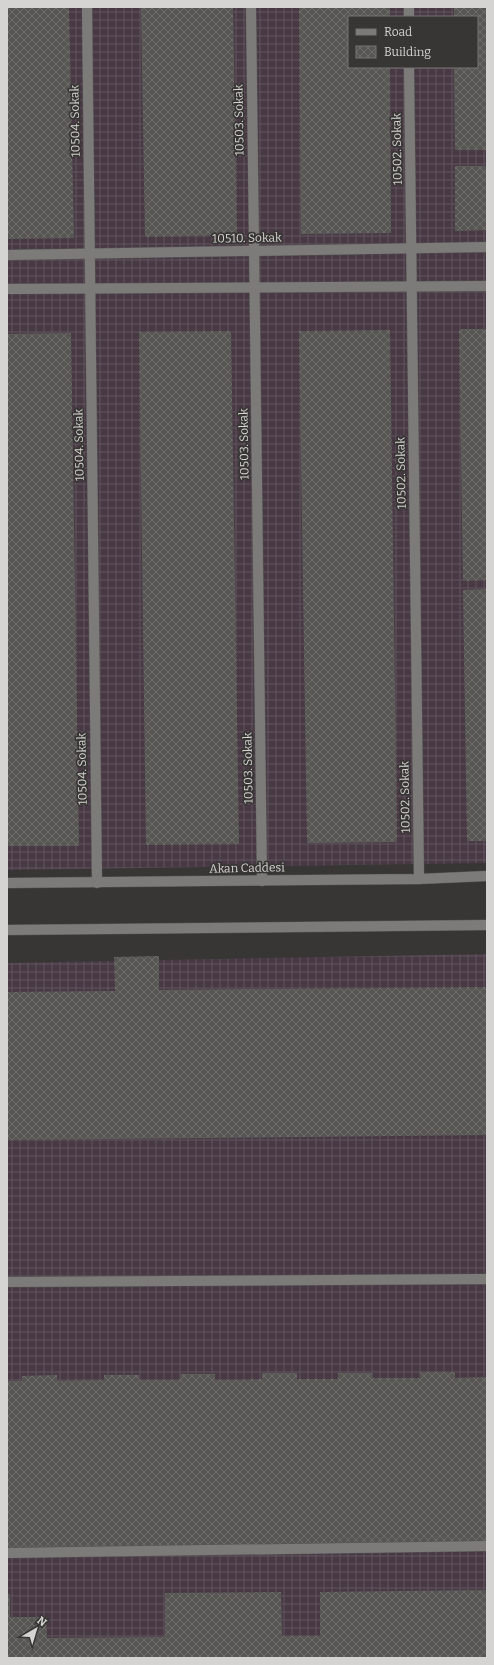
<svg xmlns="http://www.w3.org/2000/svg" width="494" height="1665" font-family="Bitter,serif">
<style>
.industrial{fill:url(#industrial-grid);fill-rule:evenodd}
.building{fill:url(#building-cross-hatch)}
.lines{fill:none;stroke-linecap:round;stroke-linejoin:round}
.service-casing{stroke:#565553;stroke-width:11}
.minor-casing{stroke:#565553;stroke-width:11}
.tertiary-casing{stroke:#565553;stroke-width:11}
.service{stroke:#7d7b79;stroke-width:10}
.minor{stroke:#7d7b79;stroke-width:10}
.tertiary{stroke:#7d7b79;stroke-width:10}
.labels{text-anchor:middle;stroke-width:3.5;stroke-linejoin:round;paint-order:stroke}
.street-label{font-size:12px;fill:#d5d4d3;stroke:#383634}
</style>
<defs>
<pattern id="industrial-grid" width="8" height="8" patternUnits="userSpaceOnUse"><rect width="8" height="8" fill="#483945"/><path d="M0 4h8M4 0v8" fill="none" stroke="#62555f"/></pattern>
<pattern id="building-cross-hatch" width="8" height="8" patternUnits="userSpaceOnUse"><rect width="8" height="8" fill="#575653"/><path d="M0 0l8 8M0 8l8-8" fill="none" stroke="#6e6d6b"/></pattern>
</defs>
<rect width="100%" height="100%" fill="#383634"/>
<!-- industrial -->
<g class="industrial">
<path d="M7,7H487V863L7,870ZM349,17H477V67H349Z"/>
<polygon points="487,954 487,1658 7,1658 7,963"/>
</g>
<!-- building -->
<g class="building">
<polygon points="7,7 69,7 74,238 7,239"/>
<polygon points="141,7 233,7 237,235 145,237"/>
<polygon points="299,7 390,7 390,17 349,17 349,67 390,67 391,233 301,234"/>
<polygon points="454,7 487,7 487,150 455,150 454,67 477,67 477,17 454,17"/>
<polygon points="455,166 487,166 487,230 455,231"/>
<polygon points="459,329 487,329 487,580 463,581"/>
<polygon points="390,330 397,842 307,843 299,331"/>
<polygon points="231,331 239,844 146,845 139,332"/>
<polygon points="71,333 79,846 7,846 7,334"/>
<polygon points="487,589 487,841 467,841 463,590"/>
<polygon points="159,956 159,990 487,987 487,1135 7,1140 7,992 115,991 114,957"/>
<polygon points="420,1372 455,1372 455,1378 487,1377 487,1544 7,1549 7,1381 22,1381 22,1376 57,1375 57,1381 104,1380 104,1375 139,1375 139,1380 180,1380 180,1374 215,1374 215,1380 239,1380 262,1379 262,1373 297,1373 297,1379 338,1379 338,1373 373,1373 373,1378 420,1378"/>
<polygon points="487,1590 487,1658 7,1658 7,1594 10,1594 10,1617 46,1617 47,1638 165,1637 165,1593 281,1592 282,1636 320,1636 320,1592"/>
</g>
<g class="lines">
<!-- service casing -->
<g class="service-casing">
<g id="service">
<polyline points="87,7 97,883"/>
<polyline points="251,7 262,881"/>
<polyline points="409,7 409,17"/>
<polyline points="409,67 419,879"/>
<polyline points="7,255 487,247"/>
<polyline points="7,289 487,286"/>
</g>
</g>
<!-- minor casing -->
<g class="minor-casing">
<g id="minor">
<polyline points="7,1282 487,1279"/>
<polyline points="7,1553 487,1546"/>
</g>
</g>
<!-- tertiary casing -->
<g class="tertiary-casing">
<g id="tertiary">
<polyline points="7,883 419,879 487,876"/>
<polyline points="7,930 487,925"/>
</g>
</g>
<!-- service -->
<use href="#service" class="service"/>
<!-- minor -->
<use href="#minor" class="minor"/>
<!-- tertiary -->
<use href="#tertiary" class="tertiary"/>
</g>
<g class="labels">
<!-- street labels -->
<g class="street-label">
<text transform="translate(239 120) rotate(-91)" y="4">10503. Sokak</text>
<text transform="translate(75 121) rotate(-91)" y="4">10504. Sokak</text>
<text transform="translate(397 149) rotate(-91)" y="4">10502. Sokak</text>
<text transform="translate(247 238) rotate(-1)" y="4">10510. Sokak</text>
<text transform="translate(244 444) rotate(-91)" y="4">10503. Sokak</text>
<text transform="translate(79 445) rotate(-91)" y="4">10504. Sokak</text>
<text transform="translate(401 473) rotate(-91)" y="4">10502. Sokak</text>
<text transform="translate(248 768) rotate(-91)" y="4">10503. Sokak</text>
<text transform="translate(82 769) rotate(-91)" y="4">10504. Sokak</text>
<text transform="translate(405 797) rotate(-91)" y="4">10502. Sokak</text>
<text transform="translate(247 868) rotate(-1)" y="4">Akan Caddesi</text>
</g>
</g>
<!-- border -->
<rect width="494" height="1665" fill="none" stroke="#d5d4d3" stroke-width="16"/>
<!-- legend -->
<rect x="348" y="16" width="130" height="52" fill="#383634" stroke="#777574"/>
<rect x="356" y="29" width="20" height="6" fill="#7d7b79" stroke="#777574"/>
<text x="384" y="36" font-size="12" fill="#d5d4d3">Road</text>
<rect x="356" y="46" width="20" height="12" fill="url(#building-cross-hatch)" stroke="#777574"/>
<text x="384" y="56" font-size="12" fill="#d5d4d3">Building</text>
<!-- north arrow -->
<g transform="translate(36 1629) rotate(38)" stroke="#383634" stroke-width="3" paint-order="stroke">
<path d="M0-3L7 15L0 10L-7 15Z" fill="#d5d4d3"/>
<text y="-6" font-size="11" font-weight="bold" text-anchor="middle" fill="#d5d4d3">N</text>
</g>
</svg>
